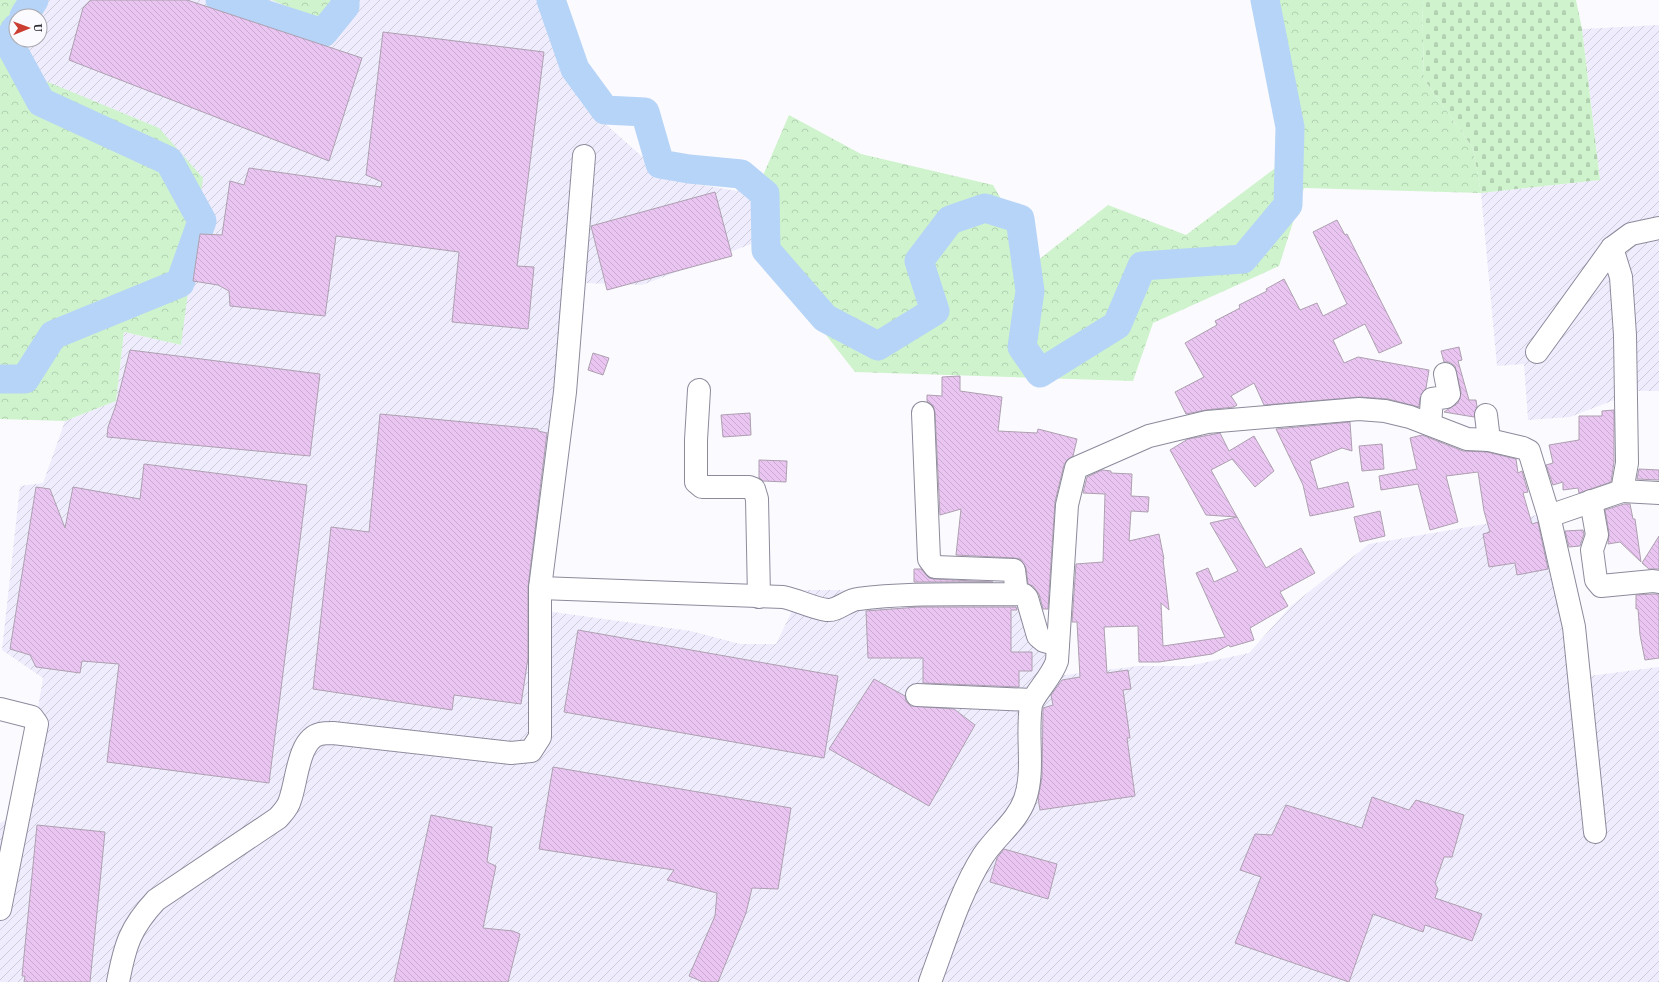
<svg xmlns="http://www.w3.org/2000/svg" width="1659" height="982" font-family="'Noto Serif',serif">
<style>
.industrial{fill:url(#industrial-furrows)}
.forest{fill:url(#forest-crowns)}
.cemetery{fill:url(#cemetery-stones)}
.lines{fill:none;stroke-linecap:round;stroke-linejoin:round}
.river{stroke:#b6d4f7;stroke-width:29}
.building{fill:url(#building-back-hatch);stroke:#ada0b0}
.minor-casing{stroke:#8d8a9c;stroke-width:24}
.minor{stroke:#fff;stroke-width:22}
</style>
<defs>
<pattern id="industrial-furrows" width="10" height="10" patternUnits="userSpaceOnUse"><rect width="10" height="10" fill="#efedfd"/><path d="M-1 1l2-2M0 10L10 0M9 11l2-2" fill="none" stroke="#cdccd9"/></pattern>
<pattern id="forest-crowns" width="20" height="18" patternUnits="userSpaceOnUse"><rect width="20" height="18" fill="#cff3cd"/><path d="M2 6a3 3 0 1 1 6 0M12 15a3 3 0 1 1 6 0" fill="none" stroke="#b2d1b1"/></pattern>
<pattern id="cemetery-stones" width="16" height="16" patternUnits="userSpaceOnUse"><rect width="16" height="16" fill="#cff3cd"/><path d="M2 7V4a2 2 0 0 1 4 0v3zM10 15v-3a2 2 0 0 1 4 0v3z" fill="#b2d1b1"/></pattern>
<pattern id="building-back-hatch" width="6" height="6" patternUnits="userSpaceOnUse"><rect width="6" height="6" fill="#eac5f2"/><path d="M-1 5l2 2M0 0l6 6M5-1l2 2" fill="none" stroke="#c9aad0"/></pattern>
</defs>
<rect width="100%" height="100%" fill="#fbfafe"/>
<!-- industrial -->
<g class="industrial">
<polygon points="34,0 272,0 334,28 357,0 544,0 580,101 667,179 755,194 754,243 642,285 583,283 546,611 691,631 740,644 776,644 802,590 1013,590 1057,676 1138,666 1189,666 1249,653 1291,606 1369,544 1549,513 1581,677 1659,667 1659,982 0,982 0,823 16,815 27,773 43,678 2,650 20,486 43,483 65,421 116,401 124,332 181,345 158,128 19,70 26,40 40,40 40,16 31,16"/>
<polygon points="1659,25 1659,391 1638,391 1570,417 1528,420 1524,364 1497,366 1481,193 1600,180 1582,29"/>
</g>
<!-- forest -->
<g class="forest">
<polygon points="0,0 34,0 31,16 16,16 16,40 26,40 19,70 159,128 203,178 181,345 124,332 116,401 65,421 0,419"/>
<polygon points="272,0 357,0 334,28"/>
<polygon points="1256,0 1422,0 1424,79 1473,148 1481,193 1304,188 1279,266 1153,323 1133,381 855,372 754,243 755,194 789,115 861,154 993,185 1037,261 1108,205 1186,235 1286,160"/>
</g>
<!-- cemetery -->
<polygon class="cemetery" points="1422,0 1576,0 1582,29 1600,180 1481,193 1473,148 1424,79"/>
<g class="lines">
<!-- river -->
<g class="river">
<polyline points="220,0 323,33 345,6 345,0"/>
<polyline points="551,0 575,69 605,110 645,112 660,164 689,169 741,174 765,194 766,250 825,318 878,346 935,311 919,261 950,220 985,208 1020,219 1030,291 1022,347 1040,373 1117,325 1142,266 1243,259 1288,205 1290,127 1265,0"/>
<polyline points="24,16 34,0"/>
<polyline points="0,379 25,379 53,335 180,283 202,221 169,161 41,102 8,41 16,28"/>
</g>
</g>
<!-- building -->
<g class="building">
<polygon points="91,0 187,0 362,58 329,161 69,60 83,8"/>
<polygon points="383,32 544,52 517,266 534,267 528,329 452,322 459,252 336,236 325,316 230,306 229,291 218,285 193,281 200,234 222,235 230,181 244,185 249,168 381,187 382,182 366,175"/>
<polygon points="715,192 732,256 607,290 591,226"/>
<polygon points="1337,220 1345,235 1347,234 1402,343 1379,353 1365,324 1333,340 1344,363 1358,357 1429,370 1426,388 1420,398 1419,407 1388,399 1360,397 1264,405 1254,383 1231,396 1237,405 1234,407 1206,410 1186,414 1175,392 1204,377 1185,343 1217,325 1215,321 1240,308 1239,305 1267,291 1266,289 1284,279 1300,310 1317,303 1323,316 1347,304 1313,232"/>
<polygon points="1459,347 1462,360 1458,361 1469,400 1476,400 1477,407 1474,417 1444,412 1458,403 1461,392 1455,366 1449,362 1444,362 1441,351"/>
<polygon points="130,350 320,374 310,456 107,437 108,427 116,405"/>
<polygon points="593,353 609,358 603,375 588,370"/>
<polygon points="960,376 960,391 1002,397 998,431 1037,433 1038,429 1077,439 1073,456 1067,460 1064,465 1055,502 1048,609 1043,609 1039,594 1033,586 1028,584 1026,568 1020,559 1014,558 956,555 961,509 940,515 935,412 933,406 927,401 927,395 942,396 942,377"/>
<polygon points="1614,410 1614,462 1611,482 1579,493 1578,488 1563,490 1563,482 1553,485 1546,465 1553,463 1549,445 1579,440 1579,416 1602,416 1602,411"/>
<polygon points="750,413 751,435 723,437 721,415"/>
<polygon points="380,414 538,429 538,431 547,433 528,587 528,658 521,704 454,695 452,710 313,689 331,527 369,532"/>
<polygon points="1350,422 1352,451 1342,448 1310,461 1318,489 1348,482 1354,507 1310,516 1303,485 1276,429"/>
<polygon points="1220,433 1229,451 1254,436 1274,471 1255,487 1232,459 1211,470 1237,517 1206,515 1170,450 1188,439"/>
<polygon points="1422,435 1463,451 1487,452 1516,459 1518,473 1522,471 1528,492 1523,493 1532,524 1538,522 1548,569 1517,575 1515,563 1489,567 1483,534 1490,532 1484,511 1478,472 1446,476 1458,522 1430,530 1418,484 1381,490 1379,476 1417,469 1410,438"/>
<polygon points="1382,444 1384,469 1362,471 1359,446"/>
<polygon points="759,460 787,461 786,482 763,481 759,478"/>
<polygon points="144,464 307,485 269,783 107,762 119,664 82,661 80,673 36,667 30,655 10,649 36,487 50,489 65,528 73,487 140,499"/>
<polygon points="1639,469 1659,470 1659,480 1637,479"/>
<polygon points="1102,470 1111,471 1111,473 1132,474 1131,496 1149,497 1148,512 1131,511 1129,541 1159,534 1164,559 1163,559 1169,610 1161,603 1163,646 1225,637 1196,573 1208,568 1214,582 1238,571 1210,523 1237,517 1266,568 1301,548 1315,573 1280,592 1288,606 1250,628 1254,640 1230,647 1229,645 1212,654 1159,662 1139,662 1138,626 1104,627 1107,673 1128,670 1131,689 1123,690 1130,738 1127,738 1135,796 1040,810 1038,798 1042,777 1043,708 1053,705 1051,695 1062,680 1080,677 1077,622 1072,622 1076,564 1103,562 1105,494 1083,493 1087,477"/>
<polygon points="1624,504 1630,504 1633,519 1635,519 1641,562 1620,542 1608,544 1609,533 1605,510"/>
<polygon points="1380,511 1385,536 1360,542 1354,517"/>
<polygon points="1583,530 1584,534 1580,546 1569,547 1565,531"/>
<polygon points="1659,536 1659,569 1649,569 1642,563"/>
<polygon points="914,569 921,569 929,578 934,579 993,582 914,582"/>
<polygon points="1653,594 1659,594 1659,658 1645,660 1640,635 1638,609 1636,609 1636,595"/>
<polygon points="918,607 1016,607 1017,610 1011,610 1011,652 1032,652 1032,671 1019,671 1019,687 923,683 923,658 868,658 866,611"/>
<polygon points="578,630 838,676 824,758 564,712"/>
<polygon points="874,679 905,696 906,701 911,706 954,709 975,725 929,806 829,749"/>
<polygon points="553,767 791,808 778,889 752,888 746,913 718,982 703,982 689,976 715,916 717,893 667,880 674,870 539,849"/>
<polygon points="1372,797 1409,810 1416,800 1464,815 1452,857 1444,857 1435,883 1438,889 1435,898 1482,914 1472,941 1425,925 1423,932 1373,914 1349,982 1235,943 1261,877 1240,870 1255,834 1272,835 1286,805 1362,828"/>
<polygon points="431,815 492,827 487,862 496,866 483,928 513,931 520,934 508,982 394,982"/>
<polygon points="37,825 105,832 90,982 24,982 25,976 22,976"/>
<polygon points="1004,849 1057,864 1048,899 990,882 997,858"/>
</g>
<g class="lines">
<!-- minor casing -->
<g class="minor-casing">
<g id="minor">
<polyline points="1537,352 1612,248 1631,234 1659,228"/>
<polyline points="699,390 696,440 696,482 702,487 749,487 754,489 757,499 759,597"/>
<polyline points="923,413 929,559 935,567 1014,570 1017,594"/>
<polyline points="1486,415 1489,440"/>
<polyline points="1430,424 1432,399 1446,397 1449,394 1445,374"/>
<polyline points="1622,491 1659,493"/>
<polyline points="1591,501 1597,535 1592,550 1596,580 1601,586 1653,581 1659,582"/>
<polyline points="1549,516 1622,491 1627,463 1625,335 1621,277 1612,248"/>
<path d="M540,588L783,597C798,600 812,608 827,610C838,611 847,600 858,599C910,592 965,595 1017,594L1024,595L1027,598L1038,636L1044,641L1058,645"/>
<polyline points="917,695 1032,700"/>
<polyline points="0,709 32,717 37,724 0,909"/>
<path d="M118,982C125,945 130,928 156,900L278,818C283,812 288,808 290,800C297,782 298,739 320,734C324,733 329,733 333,733L511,753L531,751L540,737V588L565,392L584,156"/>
<path d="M930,982C945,942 960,892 983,856C996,836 1017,822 1025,799C1035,770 1026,736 1031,705C1033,695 1052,677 1057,661L1067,505L1076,468L1149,436L1207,422L1359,409L1385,411L1410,417L1467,439L1489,440L1523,448L1529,451L1549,516L1574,627L1595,832"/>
</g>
</g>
<!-- minor -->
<use href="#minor" class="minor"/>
</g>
<!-- north arrow -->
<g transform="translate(28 28) rotate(89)"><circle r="19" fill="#fbfafe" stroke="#a9a8ae"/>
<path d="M0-3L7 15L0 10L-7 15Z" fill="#ca3d30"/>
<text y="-6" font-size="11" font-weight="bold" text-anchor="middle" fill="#2e2d35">U</text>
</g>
</svg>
